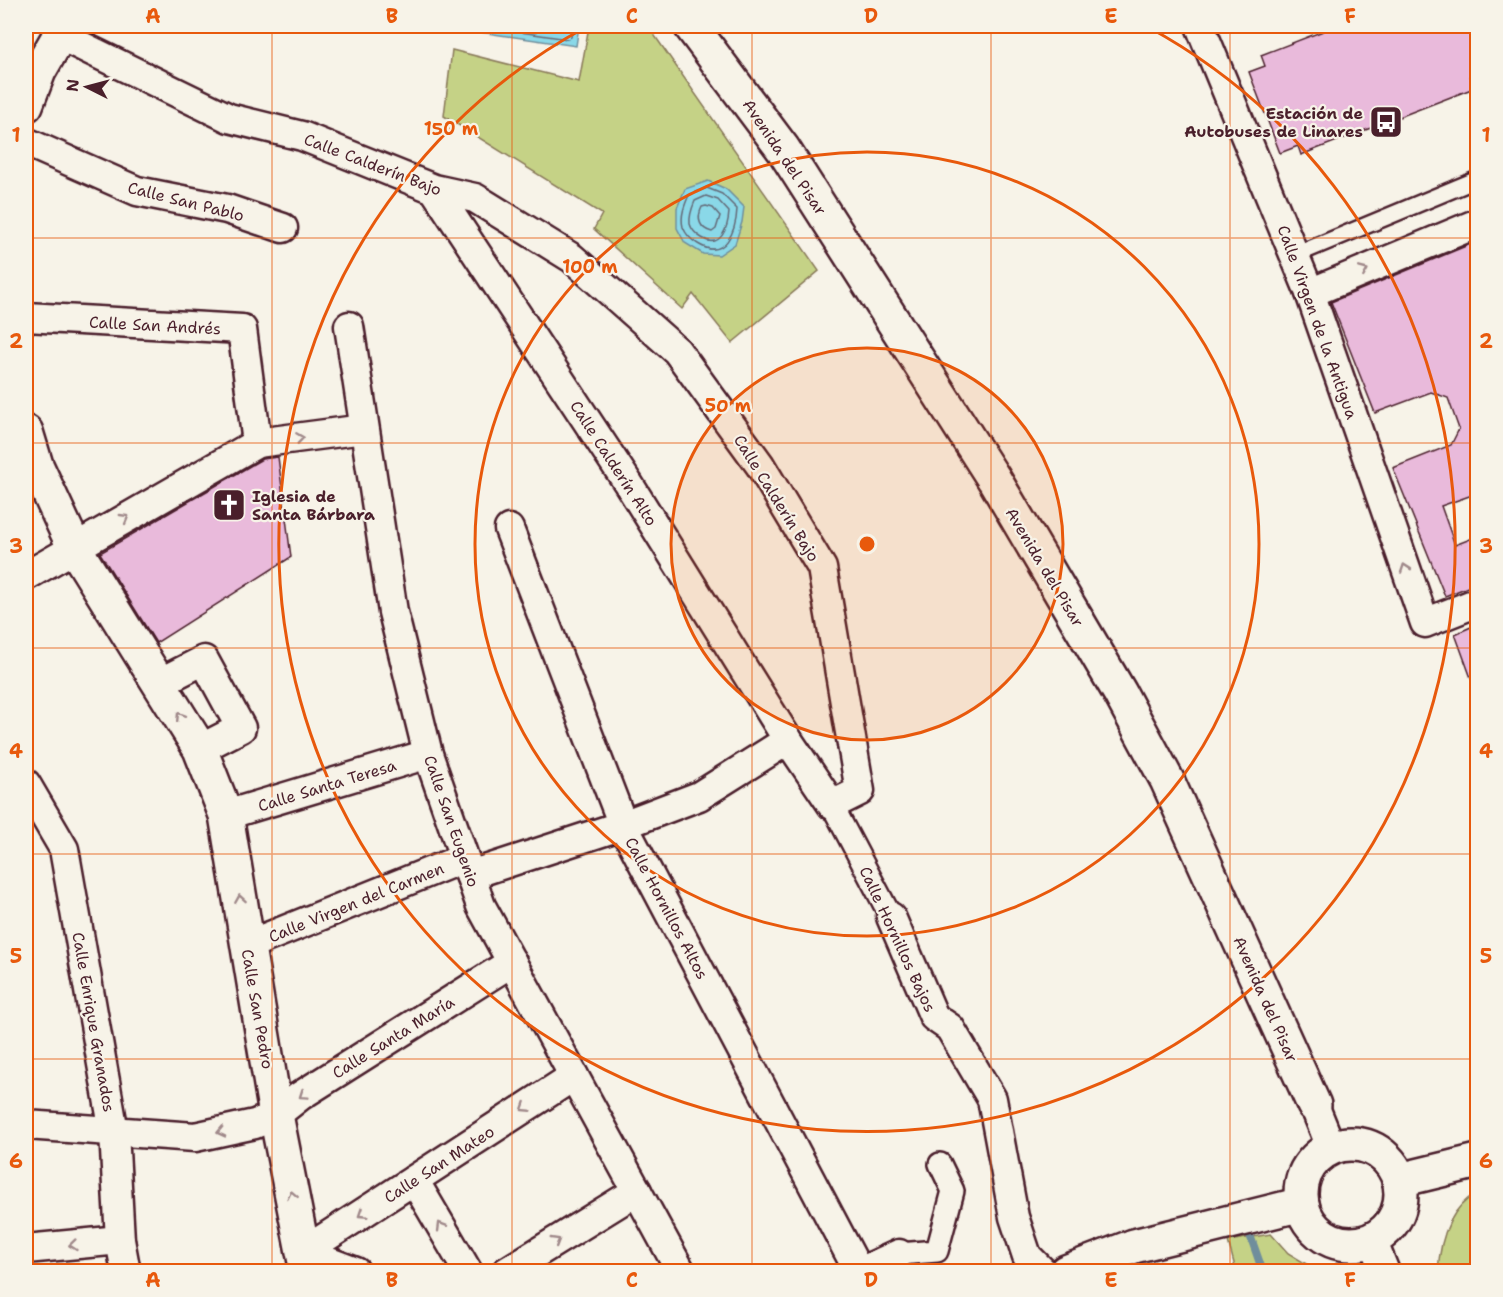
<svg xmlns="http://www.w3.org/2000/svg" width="1503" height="1297" font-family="'Shantell Sans',sans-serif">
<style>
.green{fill:#c5d286;stroke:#887858;stroke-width:1.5}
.water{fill:#8ad8e8;stroke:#708e9c;stroke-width:1.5}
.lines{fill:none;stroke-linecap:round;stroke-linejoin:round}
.shore{stroke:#646977;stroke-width:1.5}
.stream{stroke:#708e9c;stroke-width:8}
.building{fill:#e9badb;stroke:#4a1f2b;stroke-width:1.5}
.service-casing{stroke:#4a1f2b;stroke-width:20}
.pedestrian-casing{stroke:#4a1f2b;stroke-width:26}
.minor-casing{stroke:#4a1f2b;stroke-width:33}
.tertiary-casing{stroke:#4a1f2b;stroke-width:38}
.secondary-casing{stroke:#4a1f2b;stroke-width:38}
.service{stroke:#f7f3e8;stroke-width:15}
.pedestrian{stroke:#f7f3e8;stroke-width:21}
.minor{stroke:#f7f3e8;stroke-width:28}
.tertiary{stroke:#f7f3e8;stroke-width:33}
.secondary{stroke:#f7f3e8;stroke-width:33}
.oneway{stroke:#a0898a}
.grid{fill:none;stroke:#e8590c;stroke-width:1.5;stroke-opacity:0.55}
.ring{fill:none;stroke:#e8590c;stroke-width:3}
.labels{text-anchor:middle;stroke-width:4.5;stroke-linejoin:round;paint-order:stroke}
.poi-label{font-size:16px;font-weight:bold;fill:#4a1f2b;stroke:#f7f3e8;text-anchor:end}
.street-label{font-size:16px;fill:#4a1f2b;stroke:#f7f3e8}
.centre{fill:#e8590c;stroke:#f7f3e8;stroke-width:3}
.ring-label{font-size:18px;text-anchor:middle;font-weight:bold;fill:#e8590c;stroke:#f7f3e8;stroke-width:4.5;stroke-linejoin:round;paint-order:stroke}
.neatline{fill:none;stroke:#e8590c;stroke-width:2}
.grid-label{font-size:20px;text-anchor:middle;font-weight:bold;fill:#e8590c}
</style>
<rect width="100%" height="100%" fill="#f7f3e8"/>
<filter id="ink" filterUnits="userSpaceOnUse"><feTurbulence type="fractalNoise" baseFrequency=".0167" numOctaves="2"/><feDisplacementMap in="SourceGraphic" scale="12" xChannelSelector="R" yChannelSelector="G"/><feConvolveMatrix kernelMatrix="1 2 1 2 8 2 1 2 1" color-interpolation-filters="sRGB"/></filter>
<g filter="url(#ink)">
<!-- green -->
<g class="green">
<polygon points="589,26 648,26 819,271 732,343 693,294 682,309 594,229 602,214 444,116 452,50 579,82"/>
<path d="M1477,1193V1271H1438C1440,1242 1449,1208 1477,1193Z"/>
<polygon points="1271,1234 1288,1253 1318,1271 1221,1271 1235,1267 1228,1241"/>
</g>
<!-- water -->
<g class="water">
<polygon points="439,26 579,26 576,46"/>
<polygon points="708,181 726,189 744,207 742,222 735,244 719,255 703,254 685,243 677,228 677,208 685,189"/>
</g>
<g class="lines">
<!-- shore -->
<g class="shore">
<polyline points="479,26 568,39 571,37 573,26"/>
<path d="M707,188L722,194L737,209C736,231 725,261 698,244C691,240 686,235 683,227C680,216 685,204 689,195Z"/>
<path d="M706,196L718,200L729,212C728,227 721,250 702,238C697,235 692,231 690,224C689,216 692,208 695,201Z"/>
<path d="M706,206L713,208L720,216L716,229L712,232C700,229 696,219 702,207Z"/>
</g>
<!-- stream -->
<polyline class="stream" points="1250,1235 1263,1272"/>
</g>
<!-- building -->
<g class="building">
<polygon points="1336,26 1471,26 1478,42 1478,72 1470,75 1474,88 1301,155 1298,146 1280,153 1249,72 1265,66 1261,55"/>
<polygon points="1478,241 1478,493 1441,506 1455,545 1478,536 1478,583 1445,596 1393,468 1451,445 1459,429 1448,398 1431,392 1375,413 1331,302"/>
<polygon points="278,457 291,557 156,643 100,553 262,459"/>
<polygon points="1478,624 1478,689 1475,689 1455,634"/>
</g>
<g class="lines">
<!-- service casing -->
<g class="service-casing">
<polyline id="service" points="1295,255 1478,179"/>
</g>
<!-- pedestrian casing -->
<g class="pedestrian-casing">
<g id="pedestrian">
<polyline points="832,805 891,917"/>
<polyline points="899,1254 937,1251 953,1191 940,1164"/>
</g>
</g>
<!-- minor casing -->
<g class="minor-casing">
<g id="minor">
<polyline points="1200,26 1310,293 1425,623 1478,602"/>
<polyline points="59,35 229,118 302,136 434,189 475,198 572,258 677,351 760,465 822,568 860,791 832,805 788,740 628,483 434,189"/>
<polyline points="26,142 137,191 227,209 283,228"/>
<polyline points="1310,293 1478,223"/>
<polyline points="26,317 242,329 257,443"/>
<polyline points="349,326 393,612 428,754 481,906 681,1272"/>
<polyline points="509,529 623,825 859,1272"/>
<polyline points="26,576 257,443 364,429"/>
<polyline points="159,683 204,660 241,728 200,749"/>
<polyline points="26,784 64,849 114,1132 120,1240 126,1272"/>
<polyline points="226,815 428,754"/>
<polyline points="470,875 623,825 699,796 788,740"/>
<polyline points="891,917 934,1017 950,1028 992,1099 1014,1217 1027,1256 1043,1272"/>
<polyline points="248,945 464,858"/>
<polyline points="1314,1105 1331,1147"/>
<polyline points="26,1125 195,1137 255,1124 276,1115 300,1096 512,962"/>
<polyline points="414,1180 468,1272"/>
<polyline points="1372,1240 1385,1272"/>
<polyline points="26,1249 120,1240"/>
<polyline points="303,1252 574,1076"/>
<polyline points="303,1252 356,1272"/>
<polyline points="506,1272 637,1191"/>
<polyline points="860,1272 899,1254"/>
</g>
</g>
<!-- tertiary casing -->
<g class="tertiary-casing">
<g id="tertiary">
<polyline points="691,26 783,149 994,479 1120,693 1167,780 1314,1105"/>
<polyline points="26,105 39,71 65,26"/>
<polyline points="26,432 36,465 74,547 200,749 226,815 276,1115 307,1272"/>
</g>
</g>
<!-- secondary casing -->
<g class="secondary-casing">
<g id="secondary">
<circle cx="1351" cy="1194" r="50"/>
<polyline points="1400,1180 1478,1161"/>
<polyline points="1066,1272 1134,1246 1302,1204"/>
</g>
</g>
<!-- service -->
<use href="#service" class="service"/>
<!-- pedestrian -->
<use href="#pedestrian" class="pedestrian"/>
<!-- minor -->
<use href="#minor" class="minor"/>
<!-- tertiary -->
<use href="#tertiary" class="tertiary"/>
<!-- secondary -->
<use href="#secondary" class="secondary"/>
</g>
<!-- one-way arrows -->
<defs><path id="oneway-chevron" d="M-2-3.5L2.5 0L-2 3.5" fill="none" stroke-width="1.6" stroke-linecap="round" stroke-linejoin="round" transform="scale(1.5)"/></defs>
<g class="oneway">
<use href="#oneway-chevron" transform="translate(1364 271) rotate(-23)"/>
<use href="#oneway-chevron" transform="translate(300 438) rotate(-8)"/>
<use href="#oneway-chevron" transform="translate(125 518) rotate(-30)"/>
<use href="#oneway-chevron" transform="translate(1405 568) rotate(-109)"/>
<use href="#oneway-chevron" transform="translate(180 716) rotate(-122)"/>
<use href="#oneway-chevron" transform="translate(240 899) rotate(-99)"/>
<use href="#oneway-chevron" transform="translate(303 1095) rotate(146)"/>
<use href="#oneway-chevron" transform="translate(525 1108) rotate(147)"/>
<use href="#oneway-chevron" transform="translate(221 1132) rotate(167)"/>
<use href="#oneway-chevron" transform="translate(292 1195) rotate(-101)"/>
<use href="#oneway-chevron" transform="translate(362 1214) rotate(147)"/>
<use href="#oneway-chevron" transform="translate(441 1226) rotate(-121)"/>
<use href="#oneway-chevron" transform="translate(556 1241) rotate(-31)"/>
<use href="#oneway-chevron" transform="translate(73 1245) rotate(174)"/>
</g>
</g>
<!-- grid -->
<path class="grid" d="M272,26V1272M512,26V1272M752,26V1272M991,26V1272M1230,26V1272M26,238H1478M26,443H1478M26,648H1478M26,854H1478M26,1059H1478"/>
<!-- distance rings -->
<circle cx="867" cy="544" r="196" fill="#e8590c" fill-opacity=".12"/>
<g class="ring">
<circle cx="867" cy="544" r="196"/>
<circle cx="867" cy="544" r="392"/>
<path d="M1148 27A588 588 0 1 1 586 27"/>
</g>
<!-- icons -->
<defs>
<g id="bus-square" transform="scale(1.725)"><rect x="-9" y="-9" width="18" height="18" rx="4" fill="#4a1f2b" stroke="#f7f3e8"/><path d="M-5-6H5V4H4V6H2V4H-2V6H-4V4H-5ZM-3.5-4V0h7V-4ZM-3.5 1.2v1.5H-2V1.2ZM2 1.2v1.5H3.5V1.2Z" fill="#fff"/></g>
<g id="church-square" transform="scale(1.725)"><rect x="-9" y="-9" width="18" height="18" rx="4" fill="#4a1f2b" stroke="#f7f3e8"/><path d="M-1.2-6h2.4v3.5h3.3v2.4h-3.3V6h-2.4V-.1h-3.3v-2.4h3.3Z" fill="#fff"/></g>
</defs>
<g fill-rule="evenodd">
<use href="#bus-square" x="1386" y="122"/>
<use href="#church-square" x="229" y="505"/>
</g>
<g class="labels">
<!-- poi labels -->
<g class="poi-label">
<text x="1363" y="119">Estación de<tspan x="1363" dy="18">Autobuses de Linares</tspan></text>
<text x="252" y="502" text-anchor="start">Iglesia de<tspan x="252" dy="18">Santa Bárbara</tspan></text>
</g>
<!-- street labels -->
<g class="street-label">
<text transform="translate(785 157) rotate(56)" y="6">Avenida del Pisar</text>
<text transform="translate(373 164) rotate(21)" y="6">Calle Calderín Bajo</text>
<text transform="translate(186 201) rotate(14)" y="6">Calle San Pablo</text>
<text transform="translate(1318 322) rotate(70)" y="6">Calle Virgen de la Antigua</text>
<text transform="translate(155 325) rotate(3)" y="6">Calle San Andrés</text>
<text transform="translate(614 463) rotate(57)" y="6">Calle Calderín Alto</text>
<text transform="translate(777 498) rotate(58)" y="6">Calle Calderín Bajo</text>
<text transform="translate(1045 567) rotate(59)" y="6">Avenida del Pisar</text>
<text transform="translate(327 785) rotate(-17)" y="6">Calle Santa Teresa</text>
<text transform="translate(452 821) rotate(71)" y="6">Calle San Eugenio</text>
<text transform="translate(356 902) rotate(-22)" y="6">Calle Virgen del Carmen</text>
<text transform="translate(667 908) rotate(62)" y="6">Calle Hornillos Altos</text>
<text transform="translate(898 939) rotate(65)" y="6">Calle Hornillos Bajos</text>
<text transform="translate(1266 999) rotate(66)" y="6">Avenida del Pisar</text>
<text transform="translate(258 1009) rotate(80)" y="6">Calle San Pedro</text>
<text transform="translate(94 1022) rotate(80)" y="6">Calle Enrique Granados</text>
<text transform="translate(393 1037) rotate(-32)" y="6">Calle Santa María</text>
<text transform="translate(439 1164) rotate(-33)" y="6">Calle San Mateo</text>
</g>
</g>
<circle cx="867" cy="544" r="9" class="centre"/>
<g class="ring-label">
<text x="451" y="135">150 m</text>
<text x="590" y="273">100 m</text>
<text x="728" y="412">50 m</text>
</g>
<!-- margin -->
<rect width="1503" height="1297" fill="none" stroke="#f7f3e8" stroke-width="66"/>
<!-- north arrow -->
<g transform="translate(87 87) rotate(276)" stroke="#f7f3e8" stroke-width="4.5" paint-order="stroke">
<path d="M0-4.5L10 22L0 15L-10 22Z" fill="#4a1f2b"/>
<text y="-9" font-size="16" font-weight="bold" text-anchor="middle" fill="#4a1f2b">N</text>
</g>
<rect x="33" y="33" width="1437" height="1231" class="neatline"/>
<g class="grid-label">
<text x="153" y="23">A</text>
<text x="392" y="23">B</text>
<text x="632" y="23">C</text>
<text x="871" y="23">D</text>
<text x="1111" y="23">E</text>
<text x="1350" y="23">F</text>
<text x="16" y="142">1</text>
<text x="1486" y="142">1</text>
<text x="16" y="348">2</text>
<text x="1486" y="348">2</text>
<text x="16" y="553">3</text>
<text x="1486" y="553">3</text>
<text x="16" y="758">4</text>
<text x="1486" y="758">4</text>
<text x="16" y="963">5</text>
<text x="1486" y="963">5</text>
<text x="16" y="1168">6</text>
<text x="1486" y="1168">6</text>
<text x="153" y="1287">A</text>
<text x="392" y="1287">B</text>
<text x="632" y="1287">C</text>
<text x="871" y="1287">D</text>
<text x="1111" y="1287">E</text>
<text x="1350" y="1287">F</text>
</g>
</svg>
